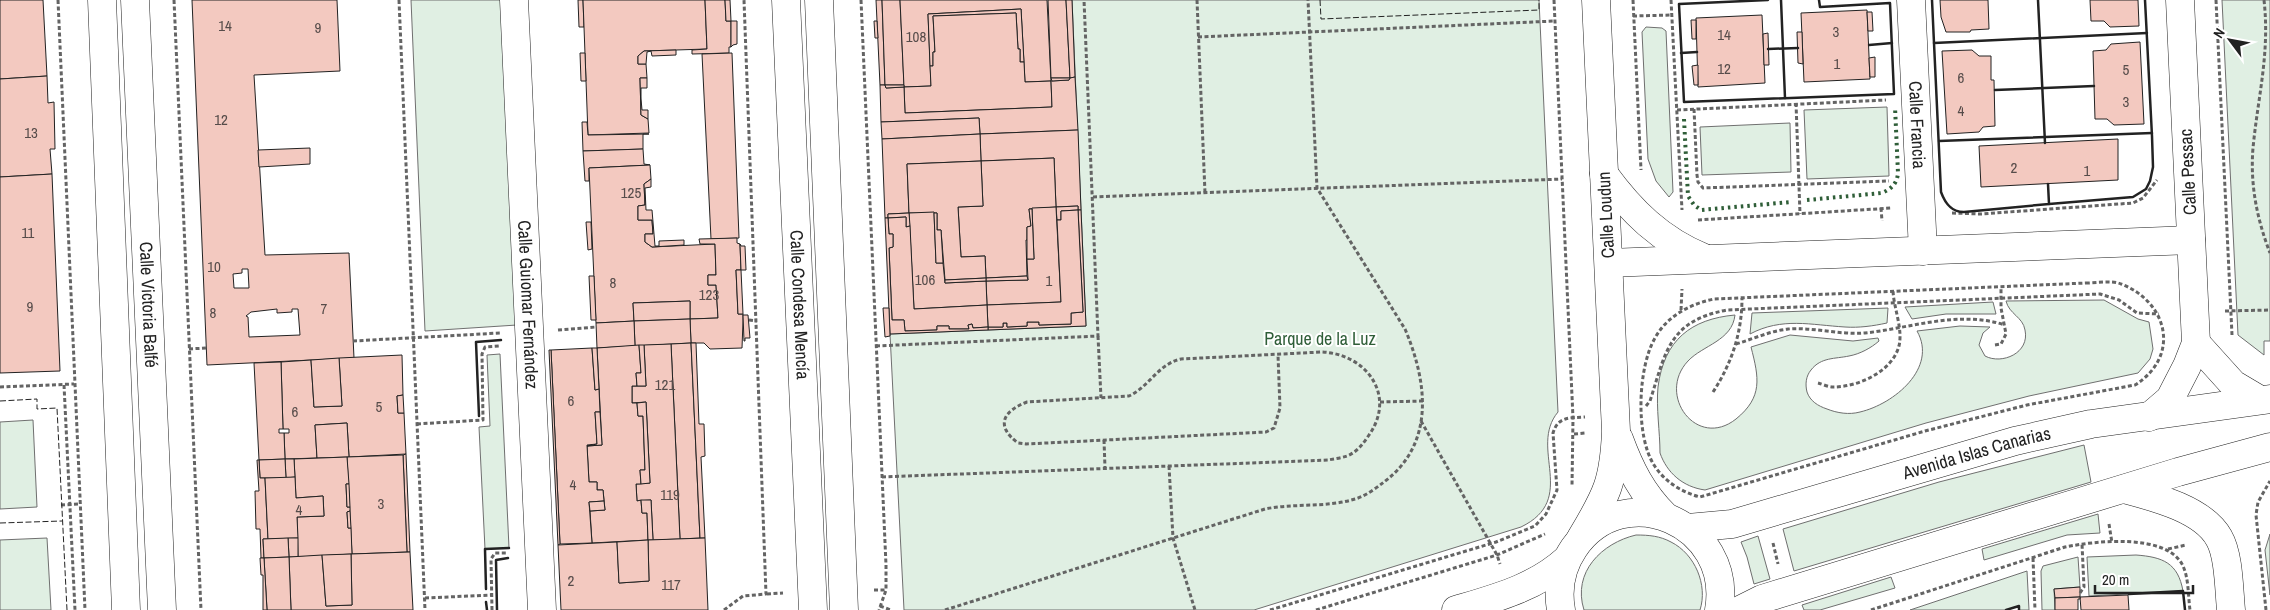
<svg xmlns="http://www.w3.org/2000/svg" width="2270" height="610" font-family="'Archivo Narrow',sans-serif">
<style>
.green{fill:#e0efe3;stroke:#6f6f6f}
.building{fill:#f3c9c0;stroke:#222;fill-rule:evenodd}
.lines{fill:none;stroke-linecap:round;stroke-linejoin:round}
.street-casing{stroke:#222;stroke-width:29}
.secondary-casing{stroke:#222;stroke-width:29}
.path{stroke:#646464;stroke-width:3;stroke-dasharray:4 2.5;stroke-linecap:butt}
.street{stroke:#fff;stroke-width:28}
.secondary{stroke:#fff;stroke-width:28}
.hedge{stroke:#2f5e38;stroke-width:4;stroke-dasharray:2.5 4;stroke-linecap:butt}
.fence{stroke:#222;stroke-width:1;stroke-dasharray:6 2.5;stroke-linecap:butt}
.wall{stroke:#222;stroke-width:2.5}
.labels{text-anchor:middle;stroke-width:4;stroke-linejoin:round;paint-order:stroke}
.number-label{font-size:15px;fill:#564c4a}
.street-label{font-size:18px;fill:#222;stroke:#fff}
.park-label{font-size:18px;fill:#2f5e38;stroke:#fff}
</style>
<rect width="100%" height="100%" fill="#fff"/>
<!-- green -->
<g class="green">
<polygon points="411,0 503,0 517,325 425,331"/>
<path d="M1072,0H1539L1558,412C1528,448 1579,499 1521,527L1254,610H904L890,334L1086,326Z"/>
<polygon points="2222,0 2270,0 2270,341 2264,341 2264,355 2238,335"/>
<polygon points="1646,27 1662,28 1666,31 1673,192 1669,197 1656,181 1648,159 1642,32"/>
<polygon points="1887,107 1889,176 1807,179 1804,110"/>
<polygon points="1790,123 1791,172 1702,175 1700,127"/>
<path d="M2104,300L2138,319L2149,322L2153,349L2150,359L2138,373L2029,396L1926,423L1705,490C1683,487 1667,473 1660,453C1660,432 1656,408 1658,387C1664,340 1691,319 1735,315C1732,341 1703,345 1688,361C1656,395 1697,450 1736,419C1763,397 1759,378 1751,347L1790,335L1853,341L1878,338L1879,341C1871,348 1860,354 1849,356C1835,359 1821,357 1811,370C1806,376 1805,384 1807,392C1810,401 1818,406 1827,409C1837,413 1849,415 1860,412C1894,404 1938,368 1917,331L1960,326L1990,327L1983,333L1979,345L1985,356C2002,365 2030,353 2025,330C2023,317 2009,314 2006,301Z"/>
<polygon points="1993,302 1996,314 1946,314 1912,319 1905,307"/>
<path d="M1888,308L1887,323C1873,326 1859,328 1845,327C1811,325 1782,317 1750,334L1752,313Z"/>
<polygon points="500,354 509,548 485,549 479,427 490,426 487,355"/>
<polygon points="33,420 37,507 0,509 0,422"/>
<polygon points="2084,445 2091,482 1794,571 1783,529 1939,482"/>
<polygon points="2098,514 2100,533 2067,535 1984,560 1982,549"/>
<polygon points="2270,534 2270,595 2265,550"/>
<path d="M1636,535C1649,535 1660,536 1671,542C1695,554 1708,585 1700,610H1584C1572,572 1602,543 1636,535Z"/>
<polygon points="1758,536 1770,579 1754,584 1747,557 1741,542"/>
<polygon points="47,538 51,610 0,610 0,540"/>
<path d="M2136,555C2163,557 2178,563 2183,591L2089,596L2087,557Z"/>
<polygon points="2078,557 2080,587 2054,589 2055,610 2042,610 2041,571 2043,566"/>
<polygon points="2027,571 2029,610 2019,610 2018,606 2006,610 1910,610"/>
<polygon points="1891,577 1895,588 1820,610 1804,610 1802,605"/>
</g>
<!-- building -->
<g class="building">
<polygon points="0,0 43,0 47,76 0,79"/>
<path d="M192,0H337L340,71L254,75L265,255L349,253L354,358L207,365ZM242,269H248L249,288H234L233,274L242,273ZM277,309V313L292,312V309H298L300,335L249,337L248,317L246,316L251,312Z"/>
<polygon points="578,0 583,0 584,27 579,27"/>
<polygon points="583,0 705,0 707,49 644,51 638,56 638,64 646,64 647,78 640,78 641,115 648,119 649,133 588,135"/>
<polygon points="705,0 725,0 726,21 731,21 731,47 729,47 729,53 692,54 692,50 707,49"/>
<polygon points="725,0 730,0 731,21 726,21"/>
<polygon points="876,0 882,0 885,85 880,85"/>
<polygon points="882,0 900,0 904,85 885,85"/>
<polygon points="900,0 1047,0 1051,81 1025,82 1021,9 928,14 931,86 904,87"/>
<polygon points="1048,0 1066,0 1070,78 1051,78"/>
<polygon points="1066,0 1072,0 1075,77 1070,78"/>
<polygon points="1940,0 1988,0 1989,29 1971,30 1970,32 1946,32 1941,17"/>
<polygon points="2090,0 2138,0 2139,26 2110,27 2104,21 2091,21"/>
<polygon points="1021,9 1024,62 1020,62 1020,49 1018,49 1016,13 933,16 935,52 933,52 933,66 930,66 928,14"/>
<polygon points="1867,10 1870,79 1804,82 1801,13"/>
<polygon points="1867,12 1872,12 1873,31 1868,31"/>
<polygon points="1016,13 1018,49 1020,49 1020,62 1024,62 1025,82 1051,81 1052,107 905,113 904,87 931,86 930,66 933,66 933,52 935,52 933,16"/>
<polygon points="1762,15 1765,83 1698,87 1696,18"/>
<polygon points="1691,20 1696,20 1696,39 1692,39"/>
<polygon points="731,21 737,21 737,44 733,45 731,47"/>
<polygon points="874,21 877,21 878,38 875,38"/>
<polygon points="1797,32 1802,32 1803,64 1798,63"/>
<polygon points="1768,33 1769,65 1764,65 1763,34"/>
<polygon points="2140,42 2144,124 2114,125 2107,119 2095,119 2093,51 2106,50 2111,44"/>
<polygon points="676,50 676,55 652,56 651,51 647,52 646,64 638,64 638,56 644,51"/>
<polygon points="1972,50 1979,56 1991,56 1991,80 1994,80 1995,126 1983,127 1979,132 1947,134 1942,51"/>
<polygon points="580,53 585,53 586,81 581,81"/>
<polygon points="732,53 739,238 711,239 702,54"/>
<polygon points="1875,57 1875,77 1870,77 1869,58"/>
<polygon points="1698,65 1698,85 1694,85 1692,66"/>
<polygon points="47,76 48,103 54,102 55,149 50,149 52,174 0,177 0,79"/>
<polygon points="1075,77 1078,130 980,134 979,118 881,122 880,85 885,85 886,88 904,87 905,113 1052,107 1051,81 1069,80 1070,78"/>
<polygon points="640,78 647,78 647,88 641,88 641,99 642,110 648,110 648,119 641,115"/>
<polygon points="1051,78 1070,78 1069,80 1052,81"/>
<polygon points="885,85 904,85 904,87 886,88"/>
<polygon points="979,118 980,134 882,139 881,122"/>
<polygon points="582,122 587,122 588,135 649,134 643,134 643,149 583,151"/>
<polygon points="1078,130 1081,210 1078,210 1078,206 1056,207 1054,158 981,161 980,134"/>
<polygon points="980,134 981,161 907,164 909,213 888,214 888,218 885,218 882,139"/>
<polygon points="2118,139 2118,180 1981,187 1979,146"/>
<polygon points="310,148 310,164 259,167 258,150"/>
<polygon points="643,149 644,164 650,165 589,168 589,181 585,181 583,151"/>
<polygon points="1054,158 1056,207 1029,209 1031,226 1027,227 1027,240 1026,240 1027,276 986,278 985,256 961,257 958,207 983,206 981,161"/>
<polygon points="981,161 983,206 958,207 961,257 985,256 986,278 945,280 941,230 937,230 937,213 909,213 907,164"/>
<polygon points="650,165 651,179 644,184 645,205 638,206 638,220 652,220 653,234 645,234 645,242 652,247 715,244 716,275 708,275 708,285 716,285 718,318 690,319 690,301 633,303 634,321 596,323 589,168"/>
<polygon points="52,174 60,371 0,373 0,177"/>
<polygon points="651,179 651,187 645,188 646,210 652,210 655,246 659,246 659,241 684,240 684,245 652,247 645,242 645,234 653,234 652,220 638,220 638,206 645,205 644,184"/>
<polygon points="1078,206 1078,210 1061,211 1061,220 1057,220 1056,207"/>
<polygon points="1056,207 1061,302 987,305 986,281 1028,280 1027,259 1034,259 1032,208"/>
<polygon points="1029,209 1032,209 1034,259 1027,259 1027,227 1031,226"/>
<polygon points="1078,210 1081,210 1086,326 988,330 988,327 1003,327 1003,323 1007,323 1007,327 1027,326 1027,322 1039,322 1039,325 1071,324 1071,313 1083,312"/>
<polygon points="1078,210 1083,312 1071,313 1071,324 1039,325 1039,322 1027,322 1027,326 1007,327 1007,323 1003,323 1003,327 988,327 987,305 1061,302 1057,220 1061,220 1061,211"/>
<polygon points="934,212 936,263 943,263 945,283 986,281 987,305 914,309 909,213"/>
<polygon points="909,213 910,226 906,227 906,217 888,218 888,214"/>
<polygon points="934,213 937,213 937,230 941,230 943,263 936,263"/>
<polygon points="906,217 906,227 910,226 914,309 987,305 988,327 973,328 972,324 968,325 969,329 949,329 949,326 937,326 937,330 905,331 904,320 892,320 889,248 893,247 893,234 889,234 888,218"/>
<polygon points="885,218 888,218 889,234 893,234 893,247 889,248 892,320 904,320 905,331 937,330 937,326 949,326 949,329 969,329 968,325 972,324 973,328 988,327 988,330 890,334"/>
<polygon points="586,222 591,222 592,249 588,250"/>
<polygon points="737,238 737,243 740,244 741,270 736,270 738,314 743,314 743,321 742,348 710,349 704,343 691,343 690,319 718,318 716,285 708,285 708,275 716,275 715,244 700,244 699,239"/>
<polygon points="740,244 741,246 745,246 746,270 741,270"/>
<polygon points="736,270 741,270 743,314 738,314"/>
<polygon points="589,276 594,276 596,320 591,320"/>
<polygon points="1027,276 1028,280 986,281 986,278"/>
<polygon points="986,278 986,281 945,283 945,280"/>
<polygon points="690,301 690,319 634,321 633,303"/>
<polygon points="883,308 889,308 890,336 885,337"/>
<polygon points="743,315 748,315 750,338 745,338 745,341 744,341"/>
<polygon points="690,319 691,343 635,346 634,321"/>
<polygon points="634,321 635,346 597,348 596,323"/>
<polygon points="691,343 700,538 680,539 671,344"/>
<polygon points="691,343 696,343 699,424 704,424 705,456 701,457 705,538 700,538"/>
<polygon points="671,344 680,539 653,540 651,500 637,501 636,484 650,483 646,402 632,403 632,386 646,386 644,345"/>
<polygon points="639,345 641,373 636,373 637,386 632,386 632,403 637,403 638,416 643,416 645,470 640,470 641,484 636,484 637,501 641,500 642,513 647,513 648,540 592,543 590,511 605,510 603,490 597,490 597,482 589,482 587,446 602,445 597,348"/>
<polygon points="639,345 644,345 646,386 637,386 636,373 641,373"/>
<polygon points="592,348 595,390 599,389 600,412 595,412 597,444 587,445 589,482 597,482 597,490 603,490 604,501 589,502 592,543 560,544 551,350"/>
<polygon points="592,348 597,348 599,389 595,390"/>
<polygon points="549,350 551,350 560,544 558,545"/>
<polygon points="402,355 403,395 397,396 398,413 404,413 406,454 349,457 347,423 315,425 317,458 285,459 284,433 289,433 289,429 283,429 281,362 311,360 314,407 342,406 339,358"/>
<polygon points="339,358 342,406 314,407 311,360"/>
<polygon points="281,362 283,429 279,429 279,433 284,433 285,459 259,460 254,363"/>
<polygon points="403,395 404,413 398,413 397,396"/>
<polygon points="646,402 650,483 641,484 640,470 645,470 643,416 638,416 637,403"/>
<polygon points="595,412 600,412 602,445 587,446 597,444"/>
<polygon points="347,423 349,457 317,458 315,425"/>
<polygon points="406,454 410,552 407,552 403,455"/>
<polygon points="403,455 407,552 352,554 347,457"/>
<polygon points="347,457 349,484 346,484 347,507 350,507 350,511 347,512 348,528 351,528 352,554 298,557 297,517 324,516 323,496 296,498 294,459"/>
<polygon points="285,459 294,459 295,477 286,478"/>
<polygon points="285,459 286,478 260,478 259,460"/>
<polygon points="257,460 259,460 260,478 265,478 268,539 263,539 264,558 261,558 260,529 256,529 255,491 259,491"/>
<polygon points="295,477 296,498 323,496 324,516 297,517 298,538 268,539 265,478"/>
<polygon points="346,484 349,484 350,507 347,507"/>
<polygon points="641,500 651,500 653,540 648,540 647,513 642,513"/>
<polygon points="604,501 605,510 590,511 589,502"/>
<polygon points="350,511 351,528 348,528 347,512"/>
<polygon points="288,538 298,538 298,557 289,557"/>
<polygon points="288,538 289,557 264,558 263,539"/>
<polygon points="705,538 708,610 561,610 558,545 617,542 619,583 649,581 648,540"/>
<polygon points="648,540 649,581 619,583 617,542"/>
<polygon points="410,552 413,610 291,610 289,557 322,555 326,606 352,605 351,554"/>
<polygon points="351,554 352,605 326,606 322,555"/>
<polygon points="289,557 291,610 267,610 264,558"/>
<polygon points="260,558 264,558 267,610 263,610 263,575 261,575"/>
<polygon points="2080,587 2080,597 2055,598 2054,589"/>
<polygon points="2128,595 2129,610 2081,610 2080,597"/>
<polygon points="2080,597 2080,599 2078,599 2078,610 2055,610 2055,598"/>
</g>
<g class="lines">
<!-- street casing -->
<g class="street-casing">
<g id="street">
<polyline points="102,0 126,610"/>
<path id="s1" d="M135,0L162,610"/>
<path id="s2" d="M514,0L542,610"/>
<path id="s3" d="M786,0L813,610"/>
<polyline points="819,0 844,610"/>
<path id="s4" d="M1911,0L1923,251"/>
<path d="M1604,174C1631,211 1660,240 1704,258"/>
<polyline points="1609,263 2191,240"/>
<polyline points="2196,343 2233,384 2260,400"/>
<polyline points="2149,417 2170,399 2187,366 2196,343 2180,0"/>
<path d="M1619,439C1630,469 1642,493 1665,516"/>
<path d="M2124,489C2154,497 2203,509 2219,538C2229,555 2229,590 2231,610"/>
<path d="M1581,538C1607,495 1614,481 1616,431L1596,0"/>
</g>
</g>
<!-- secondary casing -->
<g class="secondary-casing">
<g id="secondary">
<path id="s5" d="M1688,528L1732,524L2015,441L2091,424L2270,399"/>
<path d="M1456,610C1496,598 1535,588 1566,560"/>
<path d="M1561,610C1557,587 1561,567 1574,548C1624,475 1734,524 1719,610"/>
<polyline points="1740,610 1762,599 2178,472 2270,447"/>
</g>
</g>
<!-- path -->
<g class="path">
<polyline points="58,0 85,610"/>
<polyline points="174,0 201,610"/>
<polyline points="399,0 425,610"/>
<polyline points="861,0 886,565 886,590 879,610"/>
<polyline points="1197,0 1205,193"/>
<polyline points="1554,0 1573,418 1572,486"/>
<polyline points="1633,0 1641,170"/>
<polyline points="1671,0 1682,210"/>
<polyline points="2216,0 2232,335"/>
<path d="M2264,0C2270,53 2258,96 2253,148C2250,185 2257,219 2270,253"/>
<polyline points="1633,16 1672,15"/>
<polyline points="1198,37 1555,21"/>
<polyline points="1796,103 1800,214"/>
<polyline points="1694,109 1697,175 1698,182 1703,188 1889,181"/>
<polyline points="1677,110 1886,100"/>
<polyline points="1093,197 1562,179"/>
<polyline points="1881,208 1882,221"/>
<polyline points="1952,213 1981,214 2133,203 2143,198 2157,180"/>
<polyline points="1698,220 1892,208"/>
<path d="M2086,283C2096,283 2112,280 2121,284C2168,302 2181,356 2135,385L2027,405L1925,431L1700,497C1681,492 1664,481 1654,465C1635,435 1638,367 1655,338C1667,316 1690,304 1714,299Z"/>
<polyline points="1681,310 1682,289"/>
<polyline points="2225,311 2270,310"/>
<polyline points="749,320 757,321"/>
<polyline points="558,330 596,327"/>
<polyline points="1098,336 1101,398"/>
<polyline points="353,341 500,333"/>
<path d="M1736,344C1753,339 1770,331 1788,329C1813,327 1839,335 1865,333C1911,328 1959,310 2005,325"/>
<polyline points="1995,345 2001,344 2006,334 2001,308 2001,287"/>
<polyline points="876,346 1098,336 1084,0"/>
<polyline points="189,349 206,348"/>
<path d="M1818,383C1822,384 1828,387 1833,387C1858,387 1892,372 1899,346C1903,329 1894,309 1893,291"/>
<polyline points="64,385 75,610"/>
<polyline points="0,387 74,384"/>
<path d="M1713,392C1732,363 1742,332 1742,298"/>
<polyline points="1380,402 1423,401"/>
<path d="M1646,406L1650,401C1666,351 1669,321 1727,310L2100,294L2119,300L2137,313L2159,314"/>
<polyline points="1421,421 1497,555 1500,564"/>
<polyline points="417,424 483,420 482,354 485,347 499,346"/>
<polyline points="1574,434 1585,433"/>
<polyline points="1104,440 1105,468"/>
<polyline points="1169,466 1173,538 1195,610"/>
<path d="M882,477L1328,460C1333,459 1341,458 1347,456C1357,452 1363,444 1369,435C1397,395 1366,354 1322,352L1181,359C1158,364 1149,387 1129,396L1027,402C1003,411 995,426 1018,443L1026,444L1266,432L1274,428L1280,408L1278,355"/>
<polyline points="61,505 80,504"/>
<polyline points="2109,524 2112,543"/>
<polyline points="1773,543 1778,564"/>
<polyline points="2168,549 2186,545"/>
<polyline points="2033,558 2035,610"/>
<polyline points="874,590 886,590"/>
<polyline points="2080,593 2084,587 2082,544"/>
<polyline points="767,594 783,593"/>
<polyline points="425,598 492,595"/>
<polyline points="880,606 891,610"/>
<polyline points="492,610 491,559 495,553 508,553"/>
<polyline points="724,610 743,596 766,594 744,0"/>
<path d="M945,610L1265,509C1294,503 1326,508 1355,499C1366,496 1376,488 1384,482C1436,443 1427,381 1405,329L1317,188L1308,0"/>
<path d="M1270,610L1496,542L1535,526L1546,514L1557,490L1553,433C1558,416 1570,418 1585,417"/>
<polyline points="1316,610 1497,555 1545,534"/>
<path d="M1871,610L2065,547C2095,541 2164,533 2182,564C2189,577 2188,596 2190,610"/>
<polyline points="2266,610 2256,515 2258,502 2270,481"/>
</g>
<!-- street -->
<use href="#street" class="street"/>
<!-- secondary -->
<use href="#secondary" class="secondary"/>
<!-- hedge -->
<g class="hedge">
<polyline points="1684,119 1688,196 1694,205 1701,210 1791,202"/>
<path d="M1807,200L1882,193C1891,189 1897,184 1898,173L1895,107"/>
</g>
<!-- fence -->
<g class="fence">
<polyline points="1320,0 1321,19 1539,10 1539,0"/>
<polyline points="0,401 37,399 37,409 57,408 67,610"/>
<polyline points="0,523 62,521"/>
</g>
<!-- wall -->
<g class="wall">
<polyline points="1768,0 1679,4 1684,102 1894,94 1890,3 1820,7 1819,0"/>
<polyline points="1781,0 1785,98"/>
<polyline points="1932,0 1934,43"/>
<polyline points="2038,0 2045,143"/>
<polyline points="1869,45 1892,43"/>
<polyline points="1768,49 1798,48"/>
<polyline points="1681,53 1697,52"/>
<polyline points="1995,90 2094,86"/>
<polyline points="1939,141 2152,133"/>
<path d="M2048,184L2049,204L1964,212C1951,212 1945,203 1941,192L1934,43L2147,33"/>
<polyline points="2049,204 2133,197 2146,189 2150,181 2153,167 2152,136 2145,0"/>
<polyline points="479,416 476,342 501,340"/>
<polyline points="486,589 485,549 509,548"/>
<polyline points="2129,594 2183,591 2185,610"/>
<polyline points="486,602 487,610"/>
<polyline points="497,610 496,560 508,558"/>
<polyline points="2006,610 2019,606 2019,610"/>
</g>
</g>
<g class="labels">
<!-- number labels -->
<g class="number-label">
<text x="225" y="31">14</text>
<text x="318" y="33">9</text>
<text x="1836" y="37">3</text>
<text x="1724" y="40">14</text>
<text x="916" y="42">108</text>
<text x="1837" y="69">1</text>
<text x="1724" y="74">12</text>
<text x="2126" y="75">5</text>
<text x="1961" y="83">6</text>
<text x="2126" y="107">3</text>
<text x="1961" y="116">4</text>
<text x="221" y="125">12</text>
<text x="31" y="138">13</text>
<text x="2014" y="173">2</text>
<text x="2087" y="176">1</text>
<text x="631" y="198">125</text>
<text x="28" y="238">11</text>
<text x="214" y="272">10</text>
<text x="925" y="285">106</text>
<text x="1049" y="286">1</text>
<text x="613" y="288">8</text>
<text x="709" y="300">123</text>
<text x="30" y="312">9</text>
<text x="324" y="314">7</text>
<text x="213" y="318">8</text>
<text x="665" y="390">121</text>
<text x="571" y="406">6</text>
<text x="379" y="412">5</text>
<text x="295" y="417">6</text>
<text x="573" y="490">4</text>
<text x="670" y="500">119</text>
<text x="381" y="509">3</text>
<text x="299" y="515">4</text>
<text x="571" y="586">2</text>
<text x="671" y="590">117</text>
</g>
<!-- street labels -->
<g class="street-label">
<text dy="6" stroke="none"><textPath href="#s4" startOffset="125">Calle Francia</textPath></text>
<text transform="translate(2188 172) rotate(-93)" y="6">Calle Pessac</text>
<text transform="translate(1606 215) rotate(-93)" y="6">Calle Loudun</text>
<text dy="6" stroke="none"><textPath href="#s1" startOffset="305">Calle Victoria Balfé</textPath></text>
<text dy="6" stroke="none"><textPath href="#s2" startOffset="305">Calle Guiomar Fernández</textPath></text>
<text dy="6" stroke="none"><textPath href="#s3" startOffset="305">Calle Condesa Mencía</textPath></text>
<text dy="6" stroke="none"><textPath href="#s5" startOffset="299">Avenida Islas Canarias</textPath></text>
</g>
<!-- park labels -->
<g class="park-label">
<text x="1320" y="345">Parque de la Luz</text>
</g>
</g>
<!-- north arrow -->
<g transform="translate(2230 40) rotate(302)" stroke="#ffffff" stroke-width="4" paint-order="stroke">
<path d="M0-4L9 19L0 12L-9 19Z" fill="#222222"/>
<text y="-8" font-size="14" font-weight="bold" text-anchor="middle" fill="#222222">N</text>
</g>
<!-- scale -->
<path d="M2095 585v8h98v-8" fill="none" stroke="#222222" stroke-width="2.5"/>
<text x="2102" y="585" font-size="15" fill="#222222" stroke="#ffffff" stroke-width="4" paint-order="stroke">20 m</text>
</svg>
